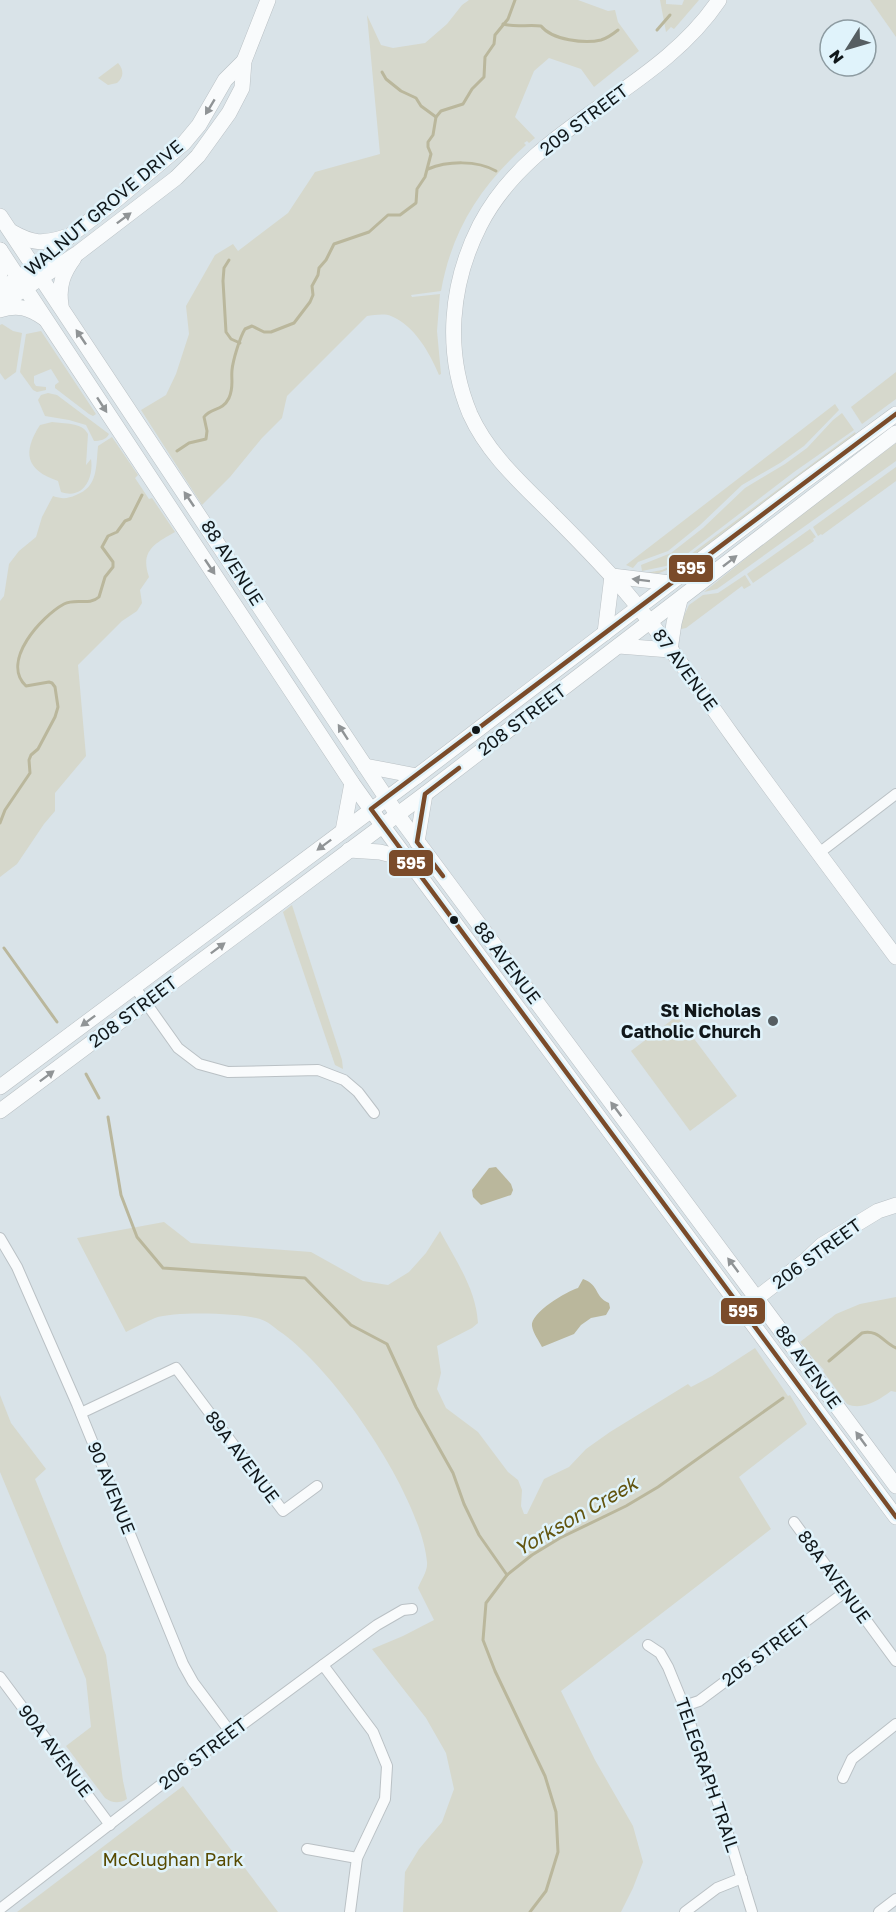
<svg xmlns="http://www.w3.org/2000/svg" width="896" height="1912" font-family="'Golos Text',sans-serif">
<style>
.green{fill:#d6d8cc}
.water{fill:#bab79c}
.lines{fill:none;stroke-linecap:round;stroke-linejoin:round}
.stream{stroke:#bab79c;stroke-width:3}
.street-casing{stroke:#bac1c5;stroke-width:12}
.secondary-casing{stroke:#bac1c5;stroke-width:16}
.street{stroke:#f9fbfc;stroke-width:10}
.secondary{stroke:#f9fbfc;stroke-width:15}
.bus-1-casing{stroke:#e0f3fb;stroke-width:9}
.bus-1{stroke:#7a4b2a;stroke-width:4.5}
.oneway{fill:#909496}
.bus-dot{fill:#10171a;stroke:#e0f3fb;stroke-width:2}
.poi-dot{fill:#565e62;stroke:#e0f3fb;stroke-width:2}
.labels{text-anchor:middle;stroke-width:5;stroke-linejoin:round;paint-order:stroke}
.street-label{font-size:18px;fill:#10171a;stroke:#e0f3fb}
.poi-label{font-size:18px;font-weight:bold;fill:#10171a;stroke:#e0f3fb;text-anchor:end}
.park-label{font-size:18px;fill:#574a00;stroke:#e0f3fb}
.water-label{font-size:20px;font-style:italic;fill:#62540e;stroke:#e0f3fb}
.line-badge{stroke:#e0f3fb;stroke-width:2}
.badge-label{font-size:16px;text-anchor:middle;font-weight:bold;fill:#fff}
</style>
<rect width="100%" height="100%" fill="#d9e3e8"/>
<!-- green -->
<g class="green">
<path d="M469,0H578L608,11L615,10L618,22L639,51L594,87L581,69L549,58L534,71L515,117L535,138L529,143L527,141L524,143L526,145C480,186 452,230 441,291L411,295L412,297L440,294L437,331L441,374L439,375C430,353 414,325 391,316C385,313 374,315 367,316L287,396L282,418L262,438L230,477L202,505L141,410L166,395L176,374L189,334L186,306L215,255L233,244L238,251L288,213L315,172L380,154L367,15L381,45L393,48L425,43L447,24L462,5Z"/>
<polygon points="660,0 666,0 666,4 682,5 684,0 699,0 674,29 671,27 666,32"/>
<polygon points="870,0 896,0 896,37"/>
<path d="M118,63C124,70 124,77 117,83L108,85L98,78Z"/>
<polygon points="2,324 13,331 22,333 16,372 5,380 0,373 0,325"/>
<polygon points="41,331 96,414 93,416 89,414 55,388 55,385 59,382 51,369 34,376 34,383 36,386 46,387 46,390 37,392 33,390 20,372 26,334"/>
<polygon points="896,372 896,399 862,424 851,407"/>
<path d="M48,393L57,395L109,434C106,440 100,441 94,441L86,425L69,420L45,416L38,400L41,395Z"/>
<polygon points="835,404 839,410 804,446 780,463 742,485 700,525 668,551 638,562 633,568 626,565"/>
<polygon points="842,413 854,430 794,472 683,557 666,566 642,571 641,565 671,553 703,528 745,488 785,464 807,448 833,420"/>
<path d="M52,422C64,424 82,422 88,434L86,465L91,459C94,477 84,500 61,492L58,481C26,470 22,453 40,425Z"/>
<polygon points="855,432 856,434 686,562 657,574 646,573 662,570 683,560"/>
<path d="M112,437L138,475L135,478L149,499L152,498L175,532C154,544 140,551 149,577L140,590L142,603L137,611L122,621L78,665L86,756L55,793V811L44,824L17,864L0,877V601L4,596L9,564L19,551L36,537L42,517L53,496C62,499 67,499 76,495C98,487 96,467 98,446Z"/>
<polygon points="896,443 896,461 717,589 704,592 801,514"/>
<polygon points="896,467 896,481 822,535 821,534 818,536 813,527"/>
<polygon points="810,529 816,537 813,539 814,541 753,583 747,574"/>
<polygon points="745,575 751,585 744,589 742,586 686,628 681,629 682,620 689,605 703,595 718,593"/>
<polygon points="292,905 342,1060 343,1069 335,1065 283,912"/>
<polygon points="677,1016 737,1096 690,1131 631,1051"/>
<path d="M164,1222L191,1243L311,1252L363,1281L388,1285L409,1272L426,1253L440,1231C456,1261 476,1289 478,1323L472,1328L437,1346L441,1373L437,1389L446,1408L478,1432L508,1472L518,1480L522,1490L521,1506L524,1514H527L544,1479L569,1467L586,1449L610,1432L688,1384L691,1387L712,1376L755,1348L788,1396L790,1395L807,1424L739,1477L771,1529L561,1691L595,1760L633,1826L643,1862L633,1888L621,1912H403L405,1872L419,1849L442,1822L454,1789L446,1753L426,1718L372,1649L403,1636L434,1620L418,1588C421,1580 428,1571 427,1562C421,1496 334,1368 279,1331C274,1327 267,1321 260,1319C239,1313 175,1311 155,1318C145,1322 136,1327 126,1332L77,1238Z"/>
<path d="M896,1297V1392L891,1391C879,1400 862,1411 847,1404L823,1371L824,1370L817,1362H816L800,1342L836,1314L860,1304Z"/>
<path d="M0,1395L11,1423L46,1469L35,1479L106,1655L123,1781L127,1799C119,1804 112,1803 105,1798L66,1746L91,1727L86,1679L0,1472Z"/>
<polygon points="183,1786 278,1912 17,1912"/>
</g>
<!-- water -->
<g class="water">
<polygon points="496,1167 511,1184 513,1190 511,1195 481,1205 473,1197 472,1190 489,1168"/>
<path d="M583,1279C600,1285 594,1297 609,1303L610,1308L606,1315L591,1318L581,1325L574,1334L542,1347C539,1341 533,1333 532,1326C530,1313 567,1291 578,1288Z"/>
</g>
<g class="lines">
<!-- stream -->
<g class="stream">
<path d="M503,24C517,28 527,24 541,26C552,40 585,44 601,40C608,38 613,34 618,30"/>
<polyline points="657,30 670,15"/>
<polyline points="382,72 386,79 401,91 416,98 421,106 436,117"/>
<path d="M428,169C447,161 477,160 496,171"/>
<polyline points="229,260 224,268 223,281 226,332 231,339 240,343"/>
<path d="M177,451L189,443L206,439L207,431L204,417C211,407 222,412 229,398C234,386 231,381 232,370C233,360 240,337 245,329L252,326L264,332H271L294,323L310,302L313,295L312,286L318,275L319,268L326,260L334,244L369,232L388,215H400L416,203L417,189L425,177L431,154L428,147V142L433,135L436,117L441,111L463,104L472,89L484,77L485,57L494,44L495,35L508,19L515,0"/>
<path d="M0,823L5,810L30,773L29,760L31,755L38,749L55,717L58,707L55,687L52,683L49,682L26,686C0,661 42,616 64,604C76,598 89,606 99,597L105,577L113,567V562L102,547L108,536L117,532L125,521L130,519L142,495"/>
<polyline points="4,948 57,1022"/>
<polyline points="86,1074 99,1098"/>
<polyline points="108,1117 121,1195 137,1237 163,1268 305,1278 351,1325 387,1344 416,1407 453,1473 464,1504 479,1535 507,1575"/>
<path d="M829,1361L862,1333C878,1329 883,1342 896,1348"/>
<polyline points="530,1912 546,1891 558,1852 556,1812 545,1776 495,1671 483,1640 486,1603 507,1575 532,1555 560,1538 626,1506 658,1487 783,1398"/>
</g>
<!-- street casing -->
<g class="street-casing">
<g id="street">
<polyline points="819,853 896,794"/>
<polyline points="134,986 178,1048 199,1064 228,1072 318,1070 344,1080 358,1092 374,1113"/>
<polyline points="0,1238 17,1267 77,1404 183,1664 193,1682 231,1733"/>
<polyline points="81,1413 176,1368 283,1511 317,1486"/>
<polyline points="794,1522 896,1661"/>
<polyline points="648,1645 660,1653 668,1667 684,1706 721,1811 752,1912"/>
<polyline points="323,1665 373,1732 387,1766 385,1799 357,1858 350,1912"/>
<polyline points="0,1677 110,1825"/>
<polyline points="684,1706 699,1701 845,1592"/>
<polyline points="843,1778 852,1759 896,1724"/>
<polyline points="307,1849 357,1858"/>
<polyline points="0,1909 158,1787 377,1625 403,1610 412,1609"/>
<polyline points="685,1912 717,1888 742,1878"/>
<polyline points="879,1912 896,1899"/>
</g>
</g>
<!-- secondary casing -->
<g class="secondary-casing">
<g id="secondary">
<path d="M719,0C657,93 532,124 480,225C450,284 444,352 470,414C488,454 520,482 551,513C578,540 606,568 630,597C667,641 699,689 732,735C786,810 841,883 896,957"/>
<polyline points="0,216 397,814 896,1486"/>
<path d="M12,232C33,244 43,244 65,237"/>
<polyline points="0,250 352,783 382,825 896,1517"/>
<polyline points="0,274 2,264 0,250"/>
<polyline points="0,290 44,261 71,235 115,201 184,143 199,125 225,80 244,61"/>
<polyline points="0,305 78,253 176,178 198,156 229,113 242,88 244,61 268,0"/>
<path d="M61,305C58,286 63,273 74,258"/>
<path d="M0,310C18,304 29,308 44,318"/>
<polyline points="612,576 670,583"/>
<polyline points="605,633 612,576"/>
<polyline points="619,646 670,650"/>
<polyline points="670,650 674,623 680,600"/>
<polyline points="365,766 417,776"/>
<polyline points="343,831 352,783"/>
<polyline points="417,842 425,794"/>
<polyline points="349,850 380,852 407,859"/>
<polyline points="0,1087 417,776 803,482 896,414"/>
<polyline points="0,1111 425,794 896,433"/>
<polyline points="749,1304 805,1261 822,1245 878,1211 896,1205"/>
</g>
</g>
<!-- street -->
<use href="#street" class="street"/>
<!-- secondary -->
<use href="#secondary" class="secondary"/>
<!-- bus-1 casing -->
<g class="bus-1-casing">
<g id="bus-1">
<polyline points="896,414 371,809 896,1517"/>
<polyline points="443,876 417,842 425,794 459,768"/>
</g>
</g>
<!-- bus-1 -->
<use href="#bus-1" class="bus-1"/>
</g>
<!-- one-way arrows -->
<defs><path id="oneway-solid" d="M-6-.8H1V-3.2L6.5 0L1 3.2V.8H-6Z" transform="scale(1.5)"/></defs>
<g class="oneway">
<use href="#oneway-solid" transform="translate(210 107) rotate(121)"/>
<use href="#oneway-solid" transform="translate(124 218) rotate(-37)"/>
<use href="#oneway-solid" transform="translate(81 337) rotate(-124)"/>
<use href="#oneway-solid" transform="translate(102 405) rotate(57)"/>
<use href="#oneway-solid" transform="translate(189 499) rotate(-124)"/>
<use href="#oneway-solid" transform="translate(730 561) rotate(-38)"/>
<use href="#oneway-solid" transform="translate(210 567) rotate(56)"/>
<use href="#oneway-solid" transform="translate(641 580) rotate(-173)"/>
<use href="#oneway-solid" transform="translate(343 732) rotate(-123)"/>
<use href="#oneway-solid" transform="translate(324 845) rotate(143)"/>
<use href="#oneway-solid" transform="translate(218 948) rotate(-37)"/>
<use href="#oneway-solid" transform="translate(88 1021) rotate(143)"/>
<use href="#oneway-solid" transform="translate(47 1076) rotate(-37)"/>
<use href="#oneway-solid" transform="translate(616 1109) rotate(-127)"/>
<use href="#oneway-solid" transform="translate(733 1265) rotate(-127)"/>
<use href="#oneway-solid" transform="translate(861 1439) rotate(-126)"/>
</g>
<!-- markers -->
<g class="bus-dot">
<circle cx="476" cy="730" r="5"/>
<circle cx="454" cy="920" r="5"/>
</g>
<circle class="poi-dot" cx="773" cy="1021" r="6"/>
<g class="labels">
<!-- street labels -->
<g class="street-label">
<text transform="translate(584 120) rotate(-37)" y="6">209 STREET</text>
<text transform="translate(104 208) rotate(-40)" y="6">WALNUT GROVE DRIVE</text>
<text transform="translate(232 563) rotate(57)" y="6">88 AVENUE</text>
<text transform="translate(685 670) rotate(54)" y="6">87 AVENUE</text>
<text transform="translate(522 720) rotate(-37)" y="6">208 STREET</text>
<text transform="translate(507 963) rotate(53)" y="6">88 AVENUE</text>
<text transform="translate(133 1012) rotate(-37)" y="6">208 STREET</text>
<text transform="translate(817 1254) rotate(-36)" y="6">206 STREET</text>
<text transform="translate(808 1367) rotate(54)" y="6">88 AVENUE</text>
<text transform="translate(242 1457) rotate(53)" y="6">89A AVENUE</text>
<text transform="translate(111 1488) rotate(68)" y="6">90 AVENUE</text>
<text transform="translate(834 1577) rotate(54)" y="6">88A AVENUE</text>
<text transform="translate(766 1651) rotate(-37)" y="6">205 STREET</text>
<text transform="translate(55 1751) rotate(53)" y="6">90A AVENUE</text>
<text transform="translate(203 1754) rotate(-37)" y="6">206 STREET</text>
<text transform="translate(707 1775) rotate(71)" y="6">TELEGRAPH TRAIL</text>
</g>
<!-- poi labels -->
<g class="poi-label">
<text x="761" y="1017">St Nicholas<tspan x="761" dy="21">Catholic Church</tspan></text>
</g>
<!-- park labels -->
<g class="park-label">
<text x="173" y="1866">McClughan Park</text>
</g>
<!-- water labels -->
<g class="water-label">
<text transform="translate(576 1516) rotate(-30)" y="7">Yorkson Creek</text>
</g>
</g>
<g class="line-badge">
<rect x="668" y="554" width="46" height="29" rx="6" fill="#7a4b2a"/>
<rect x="388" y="849" width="46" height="28" rx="6" fill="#7a4b2a"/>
<rect x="720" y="1297" width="46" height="28" rx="6" fill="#7a4b2a"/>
</g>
<g class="badge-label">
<text x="691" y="574">595</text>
<text x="411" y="869">595</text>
<text x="743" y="1317">595</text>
</g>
<!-- north arrow -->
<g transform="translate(848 48) rotate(233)"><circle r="28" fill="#e0f3fb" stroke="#8d9ba1" stroke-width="1.5"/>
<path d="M0-4.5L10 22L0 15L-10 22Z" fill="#565e62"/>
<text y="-9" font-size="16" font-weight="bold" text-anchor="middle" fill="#10171a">N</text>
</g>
</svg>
